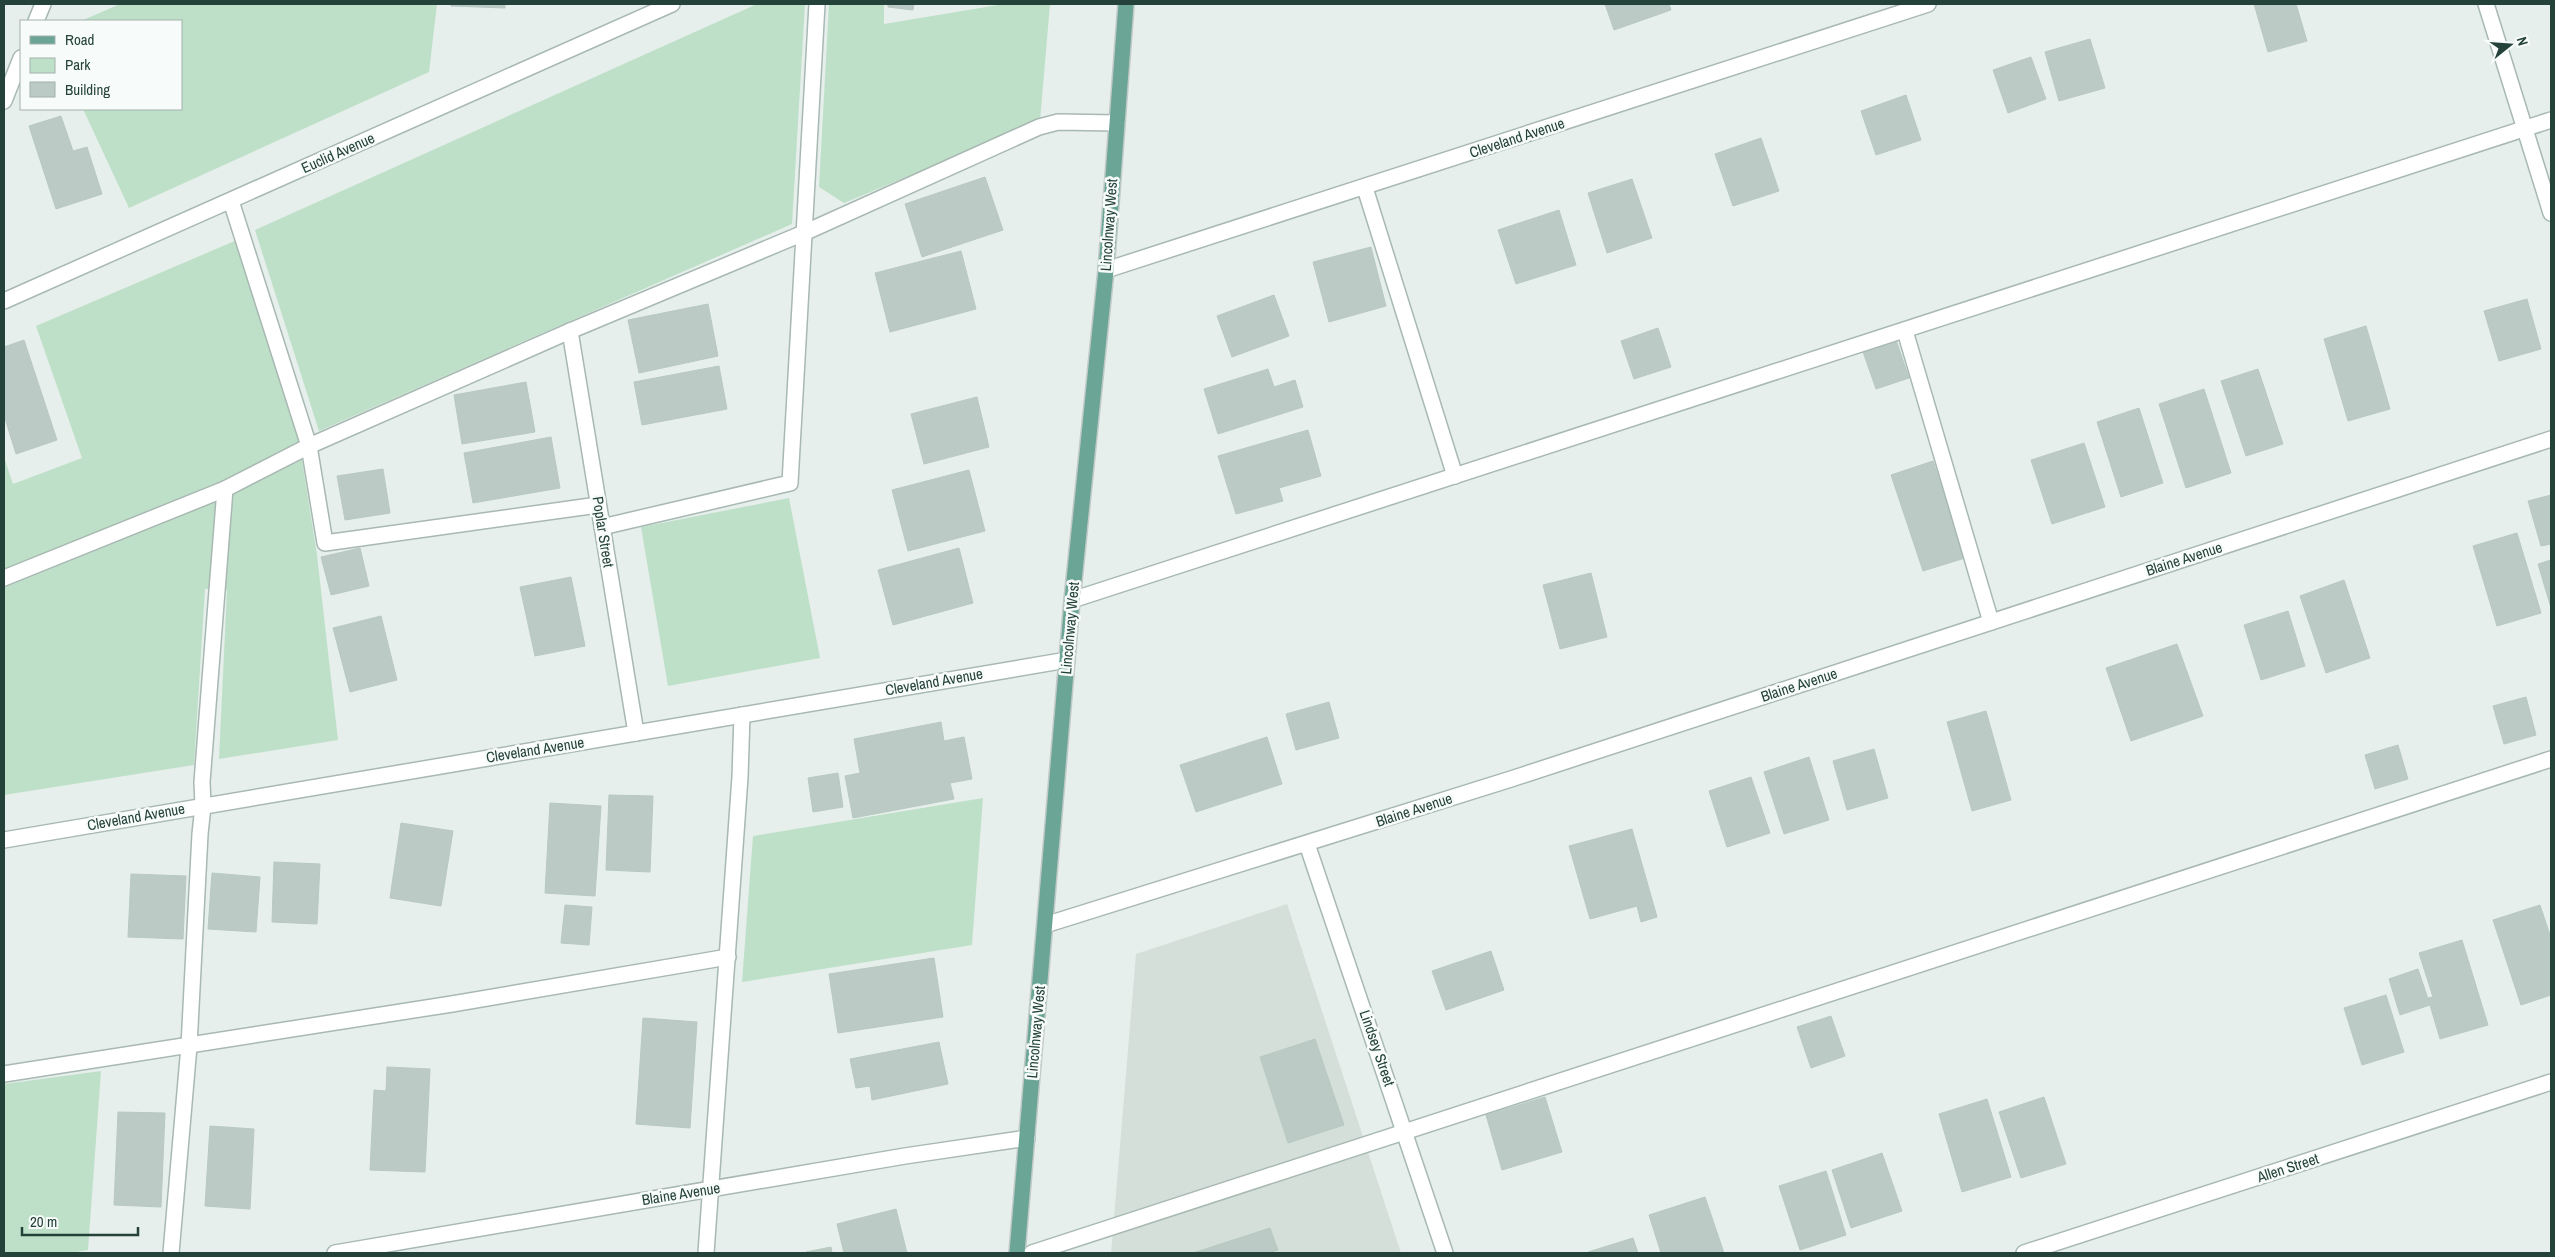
<svg xmlns="http://www.w3.org/2000/svg" width="2555" height="1257" font-family="'Archivo Narrow',sans-serif">
<style>
.built{fill:#d4dfda}
.green{fill:#bfe0c8}
.building{fill:#bbcac4;stroke:#b8c9c2}
.lines{fill:none;stroke-linecap:round;stroke-linejoin:round}
.service-casing{stroke:#a8b8b2;stroke-width:18}
.minor-casing{stroke:#a8b8b2;stroke-width:18}
.primary-casing{stroke:#c2cac8;stroke-width:18}
.service{stroke:#fff;stroke-width:15}
.minor{stroke:#fff;stroke-width:15}
.primary{stroke:#6aa596;stroke-width:15}
.labels{text-anchor:middle;stroke-width:5;stroke-linejoin:round;paint-order:stroke}
.street-label{font-size:15px;fill:#24423a;stroke:#f7fbf9}
</style>
<rect width="100%" height="100%" fill="#e6efeb"/>
<!-- built -->
<polygon class="built" points="1287,904 1401,1253 1111,1253 1136,954"/>
<!-- green -->
<g class="green">
<polygon points="120,4 437,4 429,72 129,208 83,109 181,109 181,21 81,21"/>
<polygon points="757,4 805,4 792,224 319,431 255,230"/>
<polygon points="829,4 884,4 884,24 1004,4 1050,4 1040,121 844,203 819,187"/>
<polygon points="237,240 299,441 317,555 338,740 219,759 227,590 205,589 194,765 4,795 4,457 13,484 82,458 36,326"/>
<polygon points="789,498 820,658 668,686 641,527"/>
<polygon points="983,798 972,945 742,982 753,836"/>
<polygon points="101,1071 88,1250 71,1253 4,1253 4,1084"/>
</g>
<!-- building -->
<g class="building">
<polygon points="451,4 505,4 505,8 451,6"/>
<polygon points="888,4 914,4 913,10 888,7"/>
<polygon points="1605,4 1669,4 1671,10 1614,30"/>
<polygon points="2254,4 2296,4 2307,41 2268,52"/>
<polygon points="2090,39 2105,88 2059,101 2045,52"/>
<polygon points="2031,57 2046,99 2008,113 1993,70"/>
<polygon points="1906,95 1921,140 1876,155 1861,111"/>
<polygon points="61,116 73,151 87,147 102,194 56,209 29,126"/>
<polygon points="1761,138 1779,191 1733,206 1715,154"/>
<polygon points="985,177 1003,230 922,257 905,204"/>
<polygon points="1632,179 1652,238 1607,253 1588,193"/>
<polygon points="1559,210 1576,265 1516,284 1498,230"/>
<polygon points="1371,247 1386,306 1329,322 1313,262"/>
<polygon points="961,251 976,309 890,332 875,273"/>
<polygon points="1274,295 1289,336 1232,357 1217,316"/>
<polygon points="2527,299 2541,349 2499,361 2484,311"/>
<polygon points="708,304 718,356 639,373 628,320"/>
<polygon points="2366,326 2390,409 2348,421 2324,339"/>
<polygon points="1658,328 1671,367 1634,379 1621,341"/>
<polygon points="1895,337 1909,378 1876,389 1862,349"/>
<polygon points="24,340 57,440 16,454 4,415 4,347"/>
<polygon points="719,366 727,409 642,425 634,382"/>
<polygon points="1268,369 1274,387 1295,380 1303,407 1218,434 1204,389"/>
<polygon points="2258,369 2283,444 2246,456 2221,381"/>
<polygon points="526,382 535,432 462,444 454,395"/>
<polygon points="2204,389 2231,473 2186,488 2159,404"/>
<polygon points="977,397 989,447 924,464 911,414"/>
<polygon points="2139,408 2163,483 2121,497 2097,422"/>
<polygon points="1308,430 1321,476 1279,488 1283,501 1236,514 1218,456"/>
<polygon points="551,437 560,488 473,503 464,453"/>
<polygon points="2084,443 2105,507 2052,524 2031,460"/>
<polygon points="1933,461 1965,558 1923,571 1891,475"/>
<polygon points="383,469 390,513 345,520 337,476"/>
<polygon points="969,470 985,531 908,551 892,490"/>
<polygon points="2551,495 2551,544 2541,546 2528,501"/>
<polygon points="2517,533 2541,613 2497,626 2473,546"/>
<polygon points="360,548 369,586 331,595 321,557"/>
<polygon points="959,548 973,603 893,625 878,570"/>
<polygon points="2551,560 2551,608 2538,564"/>
<polygon points="1591,573 1607,637 1560,649 1543,585"/>
<polygon points="571,577 585,646 535,656 520,587"/>
<polygon points="2344,580 2370,658 2326,673 2300,596"/>
<polygon points="2288,611 2305,666 2261,680 2244,625"/>
<polygon points="381,616 397,680 350,692 333,628"/>
<polygon points="2177,644 2203,716 2131,741 2106,668"/>
<polygon points="2526,697 2536,735 2504,744 2493,706"/>
<polygon points="1329,702 1339,738 1296,750 1286,714"/>
<polygon points="1986,711 2011,800 1972,811 1947,722"/>
<polygon points="941,722 944,741 964,737 972,779 950,783 954,799 853,818 845,776 860,773 854,739"/>
<polygon points="1267,737 1282,784 1196,812 1180,765"/>
<polygon points="2398,745 2408,779 2375,789 2365,755"/>
<polygon points="1874,749 1888,798 1847,810 1833,761"/>
<polygon points="1809,757 1829,820 1784,834 1764,772"/>
<polygon points="838,773 843,807 813,812 808,778"/>
<polygon points="1751,777 1770,833 1727,847 1709,791"/>
<polygon points="609,795 653,796 650,872 606,870"/>
<polygon points="550,803 601,806 595,896 545,893"/>
<polygon points="401,823 453,831 441,906 390,898"/>
<polygon points="1632,829 1657,917 1641,922 1637,906 1590,919 1569,846"/>
<polygon points="274,862 320,864 317,924 272,922"/>
<polygon points="212,873 260,877 256,932 208,929"/>
<polygon points="131,874 186,876 183,939 128,937"/>
<polygon points="565,905 592,907 589,945 561,943"/>
<polygon points="2540,905 2551,938 2551,995 2521,1005 2493,920"/>
<polygon points="2462,940 2488,1025 2440,1039 2428,998 2433,997 2419,953"/>
<polygon points="1491,951 1504,990 1446,1010 1432,971"/>
<polygon points="934,958 943,1017 838,1033 829,974"/>
<polygon points="2418,969 2430,1005 2400,1015 2389,979"/>
<polygon points="2386,995 2404,1052 2362,1065 2344,1008"/>
<polygon points="1831,1016 1845,1056 1811,1068 1797,1027"/>
<polygon points="643,1018 697,1022 690,1128 636,1124"/>
<polygon points="1315,1039 1344,1125 1288,1143 1260,1057"/>
<polygon points="939,1042 948,1084 872,1100 870,1086 856,1088 850,1059"/>
<polygon points="387,1067 430,1069 425,1172 370,1170 374,1090 386,1091"/>
<polygon points="1545,1097 1562,1152 1502,1170 1486,1115"/>
<polygon points="2044,1097 2066,1164 2021,1178 1999,1112"/>
<polygon points="1987,1099 2011,1177 1962,1192 1939,1114"/>
<polygon points="118,1112 165,1113 161,1207 114,1205"/>
<polygon points="210,1126 254,1129 250,1209 205,1206"/>
<polygon points="1882,1153 1902,1211 1851,1228 1832,1170"/>
<polygon points="1826,1171 1846,1235 1800,1250 1779,1186"/>
<polygon points="1705,1197 1724,1253 1661,1253 1649,1215"/>
<polygon points="896,1209 907,1253 844,1253 837,1224"/>
<polygon points="1270,1228 1278,1250 1268,1253 1193,1253"/>
<polygon points="1633,1238 1638,1253 1588,1253 1588,1252"/>
<polygon points="831,1247 832,1253 806,1253 806,1252"/>
</g>
<g class="lines">
<!-- service casing -->
<g class="service-casing">
<g id="service">
<polyline points="36,21 43,4"/>
<polyline points="4,101 21,58"/>
<polyline points="1365,188 1455,476"/>
<polyline points="231,201 309,446 325,543 598,505"/>
<polyline points="1905,331 1991,622"/>
<polyline points="602,527 790,483 817,4"/>
<polyline points="4,578 225,489 309,446 570,331 806,232 1039,127 1058,122 1117,123"/>
<polyline points="1072,600 2551,120"/>
<polyline points="4,1074 452,1004 728,957"/>
<polyline points="171,1253 189,1046 200,834 203,806 202,782 225,489"/>
<polyline points="706,1253 740,777 742,715"/>
<polyline points="1032,1253 2551,759"/>
</g>
</g>
<!-- minor casing -->
<g class="minor-casing">
<g id="minor">
<polyline points="2486,4 2551,213"/>
<polyline points="1106,270 1928,4"/>
<polyline points="4,301 672,4"/>
<polyline points="570,331 636,733"/>
<polyline points="4,840 1067,660"/>
<polyline points="1307,844 1445,1253"/>
<polyline points="1045,925 1511,779 2551,439"/>
<polyline points="335,1253 905,1156 1027,1138"/>
<polyline points="2024,1253 2551,1082"/>
</g>
</g>
<!-- primary casing -->
<g class="primary-casing">
<polyline id="primary" points="1017,1253 1072,600 1106,270 1126,4"/>
</g>
<!-- service -->
<use href="#service" class="service"/>
<!-- minor -->
<use href="#minor" class="minor"/>
<!-- primary -->
<use href="#primary" class="primary"/>
</g>
<g class="labels">
<!-- street labels -->
<g class="street-label">
<text transform="translate(1517 138) rotate(-18)" y="5">Cleveland Avenue</text>
<text transform="translate(338 153) rotate(-24)" y="5">Euclid Avenue</text>
<text transform="translate(1109 225) rotate(-86)" y="5">Lincolnway West</text>
<text transform="translate(603 532) rotate(81)" y="5">Poplar Street</text>
<text transform="translate(2184 559) rotate(-18)" y="5">Blaine Avenue</text>
<text transform="translate(1070 628) rotate(-85)" y="5">Lincolnway West</text>
<text transform="translate(934 682) rotate(-10)" y="5">Cleveland Avenue</text>
<text transform="translate(1799 685) rotate(-18)" y="5">Blaine Avenue</text>
<text transform="translate(535 750) rotate(-9)" y="5">Cleveland Avenue</text>
<text transform="translate(1414 810) rotate(-18)" y="5">Blaine Avenue</text>
<text transform="translate(136 817) rotate(-10)" y="5">Cleveland Avenue</text>
<text transform="translate(1036 1032) rotate(-85)" y="5">Lincolnway West</text>
<text transform="translate(1377 1048) rotate(71)" y="5">Lindsey Street</text>
<text transform="translate(2288 1168) rotate(-18)" y="5">Allen Street</text>
<text transform="translate(681 1194) rotate(-9)" y="5">Blaine Avenue</text>
</g>
</g>
<!-- border -->
<rect width="2555" height="1257" fill="none" stroke="#24423a" stroke-width="10"/>
<!-- legend -->
<rect x="20" y="20" width="162" height="90" fill="#f7fbf9" stroke="#a3b1ad"/>
<rect x="30" y="36" width="25" height="8" fill="#6aa596" stroke="#a3b1ad"/>
<text x="65" y="45" font-size="15" fill="#24423a">Road</text>
<rect x="30" y="58" width="25" height="15" fill="#bfe0c8" stroke="#a3b1ad"/>
<text x="65" y="70" font-size="15" fill="#24423a">Park</text>
<rect x="30" y="82" width="25" height="15" fill="#bbcac4" stroke="#a3b1ad"/>
<text x="65" y="95" font-size="15" fill="#24423a">Building</text>
<!-- north arrow -->
<g transform="translate(2510 45) rotate(73)" stroke="#f7fbf9" stroke-width="4" paint-order="stroke">
<path d="M0-4L9 19L0 12L-9 19Z" fill="#24423a"/>
<text y="-8" font-size="14" font-weight="bold" text-anchor="middle" fill="#24423a">N</text>
</g>
<!-- scale -->
<path d="M22 1227v8h116v-8" fill="none" stroke="#24423a" stroke-width="2.5"/>
<text x="30" y="1227" font-size="15" fill="#24423a" stroke="#f7fbf9" stroke-width="4" paint-order="stroke">20 m</text>
</svg>
